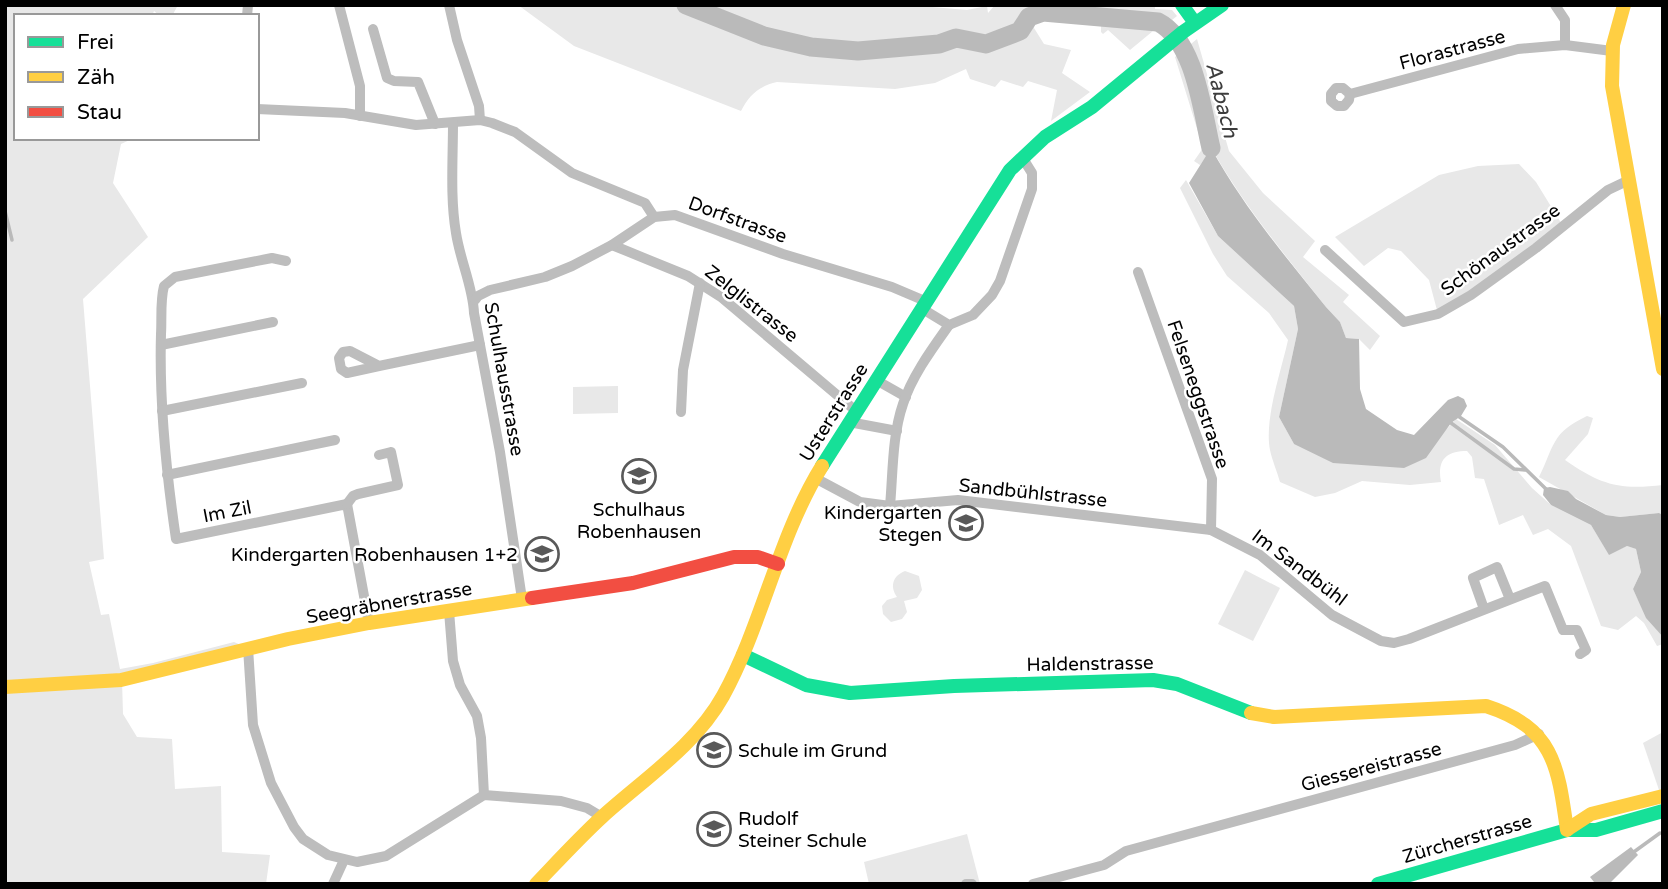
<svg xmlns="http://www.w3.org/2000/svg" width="1668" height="889" font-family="'Varela Round',sans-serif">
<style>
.green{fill:#e8e8e8}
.water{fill:#bababa}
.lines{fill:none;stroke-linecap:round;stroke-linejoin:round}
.stream{stroke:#bababa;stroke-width:3.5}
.river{stroke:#bababa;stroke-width:19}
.street{stroke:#bdbdbd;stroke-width:10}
.fast{stroke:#16e098;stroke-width:14}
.slow{stroke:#ffcf43;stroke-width:14}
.jam{stroke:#f24e42;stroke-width:14}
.labels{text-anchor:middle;stroke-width:5;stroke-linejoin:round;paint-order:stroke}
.street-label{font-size:19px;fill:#000;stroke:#fff}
.poi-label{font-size:19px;fill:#000;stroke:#fff;text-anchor:end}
.water-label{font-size:21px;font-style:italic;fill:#3d3d3d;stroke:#fff}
</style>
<rect width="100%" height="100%" fill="#fff"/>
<!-- green -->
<g class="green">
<polygon points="5,5 178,5 172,16 160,16 154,11 152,16 16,16 16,138 134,138 121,144 113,183 148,237 83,299 104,559 89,562 101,615 109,614 120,669 153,663 234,642 248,648 122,680 123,714 137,737 172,739 175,789 221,786 222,852 270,855 266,884 5,884"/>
<path d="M518,5H909L967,10L987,6L988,13L995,5H1155V9L1172,10L1177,16L1157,32L1153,31L1130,50L1108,30L1103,34L1101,32V22L1035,17L1034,28L1044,44L1071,50L1062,73L1090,92L1051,121L1057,90L1028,81L1023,87L1001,80L995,87L970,79L966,69L935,83L895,89L777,82C759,86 749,95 741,111L574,46Z"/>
<path d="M1197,39L1229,151L1263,193L1315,241L1303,257L1349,295L1343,302L1380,336L1370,350L1359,339L1346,338L1340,322L1326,307C1286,256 1244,206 1212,149L1200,165L1194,161L1203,148L1175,57Z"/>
<polygon points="1519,164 1536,182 1563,226 1438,314 1429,280 1401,251 1388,248 1364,266 1335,237 1439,175 1478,166"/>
<path d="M1186,180L1218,236L1294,306L1298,329L1279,417L1294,444L1442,434L1456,419L1495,445L1532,488L1551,505L1591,525L1609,554L1627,546L1636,549L1641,572L1633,589L1647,618L1663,637V644L1657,646L1644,623L1636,616L1618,630L1601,626L1571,546L1548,529L1533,535L1523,515L1499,525L1484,479L1475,478L1472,457L1467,451C1445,451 1437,461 1441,482L1410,485L1362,481L1335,493L1315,497L1280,482C1277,471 1272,460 1270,450C1264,419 1281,372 1288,340L1269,313L1227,276L1213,254L1180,188Z"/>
<polygon points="618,386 618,413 573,414 573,387"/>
<path d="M1587,416L1593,418L1588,434L1565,460C1601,485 1619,490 1663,485V515L1659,513L1620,517L1606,515L1539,477C1555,445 1551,433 1587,416Z"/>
<polygon points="1245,570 1280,588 1253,641 1218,624"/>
<path d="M905,571L919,576L922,590L917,598L904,601L907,612L902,619L891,622L883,614L882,606L887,600L897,597C890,587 892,576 905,571Z"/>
<polygon points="1663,732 1663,789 1659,790 1643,743"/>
<polygon points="967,834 980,884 869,884 864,862"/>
</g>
<!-- water -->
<g class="water">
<path d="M1211,148C1243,206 1285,256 1326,307L1340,322L1346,338L1359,339L1360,389L1366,409L1397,430L1414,435L1448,400L1458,396L1464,399L1467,406L1461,416L1451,423L1426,458L1404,468L1333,463L1294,444L1279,417L1298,329L1294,306L1218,236L1189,183Z"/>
<polygon points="1550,487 1568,491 1576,499 1606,515 1620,517 1659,513 1663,515 1663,637 1646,618 1633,589 1641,572 1636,549 1627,546 1609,555 1591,525 1551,505 1543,495 1544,488"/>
<polygon points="1631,847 1638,855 1609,884 1592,884 1594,882 1590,877"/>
</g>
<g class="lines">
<!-- stream -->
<g class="stream">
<polyline points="5,211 12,240"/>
<polyline points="1458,416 1503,447 1546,489"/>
<polyline points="1451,423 1514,469 1525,470"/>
<polyline points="1631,854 1660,833"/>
</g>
<!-- river -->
<path class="river" d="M686,5L764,36L811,47L858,51L939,44L956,38L986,44L1020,31L1029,17L1043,12L1158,22C1195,41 1202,110 1211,148"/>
<!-- street -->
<g class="street">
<polyline points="339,5 360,86 360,116"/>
<polyline points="449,5 457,40 479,106 480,120"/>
<polyline points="1555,5 1565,20 1565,45"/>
<polyline points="247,16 248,5"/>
<polyline points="373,29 387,78 394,81 418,82 435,124"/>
<polyline points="1350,94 1349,100 1344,106 1337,106 1331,101 1331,94 1336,88 1343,88 1350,94 1518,49 1565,45 1612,51"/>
<polyline points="257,109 345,113 416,125 480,120 492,123 515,132 572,173 645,203 654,217"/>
<path d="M453,123C453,159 450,198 456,233C460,260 473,287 474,313L500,452L522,599"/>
<polyline points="612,245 688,276 721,297 856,411"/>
<polyline points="1325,250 1404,322 1438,314 1471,295 1536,248 1608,190 1629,180"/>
<path d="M286,261L272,258L175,277L164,286C160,301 162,319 161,334C159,402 166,471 176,539L347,504L369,623"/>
<polyline points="1138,272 1212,479 1211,530"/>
<polyline points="475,300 478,296 490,290 545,277 572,266 612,245 654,217 675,215 783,254 892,287 925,301"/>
<polyline points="921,308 949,325 973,315 992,295 1000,281 1032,189 1032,173 1022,157"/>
<polyline points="161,345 273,322"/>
<polyline points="379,366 347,373 341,369 339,358 343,352 350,351 379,366 480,345"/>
<polyline points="876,380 906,397"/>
<polyline points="162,411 302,383"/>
<polyline points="681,412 683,370 700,283"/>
<polyline points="849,422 897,431"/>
<polyline points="167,475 335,440"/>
<polyline points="815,478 860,502 890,506 958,500 1211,530 1260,555 1332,615 1381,641 1394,643 1409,639 1545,586 1563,630 1577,630 1586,650 1580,654"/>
<polyline points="347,504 353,496 358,494 398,485 391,452 379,455"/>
<path d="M890,506C893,473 892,436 903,404C912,376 932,349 949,325"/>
<polyline points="1484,609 1473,578 1497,567 1510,599"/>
<polyline points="449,611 453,661 460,685 477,716 481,738 484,795"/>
<polyline points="248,648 253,725 271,783 294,827 303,839 328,855 357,862 386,856 484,795 561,801 587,808 602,817"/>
<polyline points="333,884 344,860"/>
<polyline points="966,884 972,884"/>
<polyline points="1033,884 1104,865 1126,851 1515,745 1539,734"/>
</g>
<!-- fast -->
<g class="fast">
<polyline points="1182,5 1195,23"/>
<polyline points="822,466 1010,170 1045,137 1092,107 1183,32 1222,5"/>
<polyline points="743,655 806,685 850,693 954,686 1153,680 1177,684 1251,713"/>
<polyline points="1378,884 1567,830 1596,830 1663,811"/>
</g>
<!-- slow -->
<g class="slow">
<polyline points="1624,5 1613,45 1612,86 1663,369"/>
<polyline points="5,687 121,680 288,639 369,623 532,598"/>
<path d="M1251,713L1274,717L1486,706C1554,728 1558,766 1567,830"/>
<polyline points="1568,829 1591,814 1663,796"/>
<path d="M536,884C558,861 580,837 603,816C644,779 696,745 723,696C763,623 778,537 822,466"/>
</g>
<!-- jam -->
<polyline class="jam" points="532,598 633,583 734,557 758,557 778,564"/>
</g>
<!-- icons -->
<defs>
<g id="school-ring" transform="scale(1.75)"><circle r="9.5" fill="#fff" stroke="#595959" stroke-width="1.5"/><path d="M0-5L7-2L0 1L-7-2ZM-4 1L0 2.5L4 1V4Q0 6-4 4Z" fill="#595959"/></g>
</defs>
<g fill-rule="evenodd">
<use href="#school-ring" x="639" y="476"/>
<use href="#school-ring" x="966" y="523"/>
<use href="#school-ring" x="542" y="554"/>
<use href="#school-ring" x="714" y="750"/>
<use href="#school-ring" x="714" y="829"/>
</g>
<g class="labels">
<!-- street labels -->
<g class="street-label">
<text transform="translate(1452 49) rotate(-15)" y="7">Florastrasse</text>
<text transform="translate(738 219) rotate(20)" y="7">Dorfstrasse</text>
<text transform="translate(1500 249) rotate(-36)" y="7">Schönaustrasse</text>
<text transform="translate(752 303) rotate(38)" y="7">Zelglistrasse</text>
<text transform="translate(505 379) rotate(80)" y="7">Schulhausstrasse</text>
<text transform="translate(1199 394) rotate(71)" y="7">Felseneggstrasse</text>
<text transform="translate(833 412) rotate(-58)" y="7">Usterstrasse</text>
<text transform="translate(1033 492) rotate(6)" y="7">Sandbühlstrasse</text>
<text transform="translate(227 511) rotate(-11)" y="7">Im Zil</text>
<text transform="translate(1300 567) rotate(37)" y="7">Im Sandbühl</text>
<text transform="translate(389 602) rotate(-10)" y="7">Seegräbnerstrasse</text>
<text transform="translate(1090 663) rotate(-1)" y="7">Haldenstrasse</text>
<text transform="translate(1371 766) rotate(-15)" y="7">Giessereistrasse</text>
<text transform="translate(1467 838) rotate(-16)" y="7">Zürcherstrasse</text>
</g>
<!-- poi labels -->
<g class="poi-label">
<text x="639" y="516" text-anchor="middle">Schulhaus<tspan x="639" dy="22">Robenhausen</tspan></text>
<text x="942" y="519">Kindergarten<tspan x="942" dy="22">Stegen</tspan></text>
<text x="518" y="561">Kindergarten Robenhausen 1+2</text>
<text x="738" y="757" text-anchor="start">Schule im Grund</text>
<text x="738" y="825" text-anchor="start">Rudolf<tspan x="738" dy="22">Steiner Schule</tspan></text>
</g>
<!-- water labels -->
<g class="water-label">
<text transform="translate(1222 100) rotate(76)" y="7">Aabach</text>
</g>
</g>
<!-- border -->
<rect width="1668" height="889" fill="none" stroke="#000000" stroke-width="14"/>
<!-- legend -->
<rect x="14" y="14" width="245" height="126" fill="#ffffff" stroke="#999999" stroke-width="2"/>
<rect x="28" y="37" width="35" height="10" fill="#16e098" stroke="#999999" stroke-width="2"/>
<text x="77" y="49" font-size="21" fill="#000000">Frei</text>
<rect x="28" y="72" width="35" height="10" fill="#ffcf43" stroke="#999999" stroke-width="2"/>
<text x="77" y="84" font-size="21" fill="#000000">Zäh</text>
<rect x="28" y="107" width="35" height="10" fill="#f24e42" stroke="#999999" stroke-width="2"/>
<text x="77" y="119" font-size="21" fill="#000000">Stau</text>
</svg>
